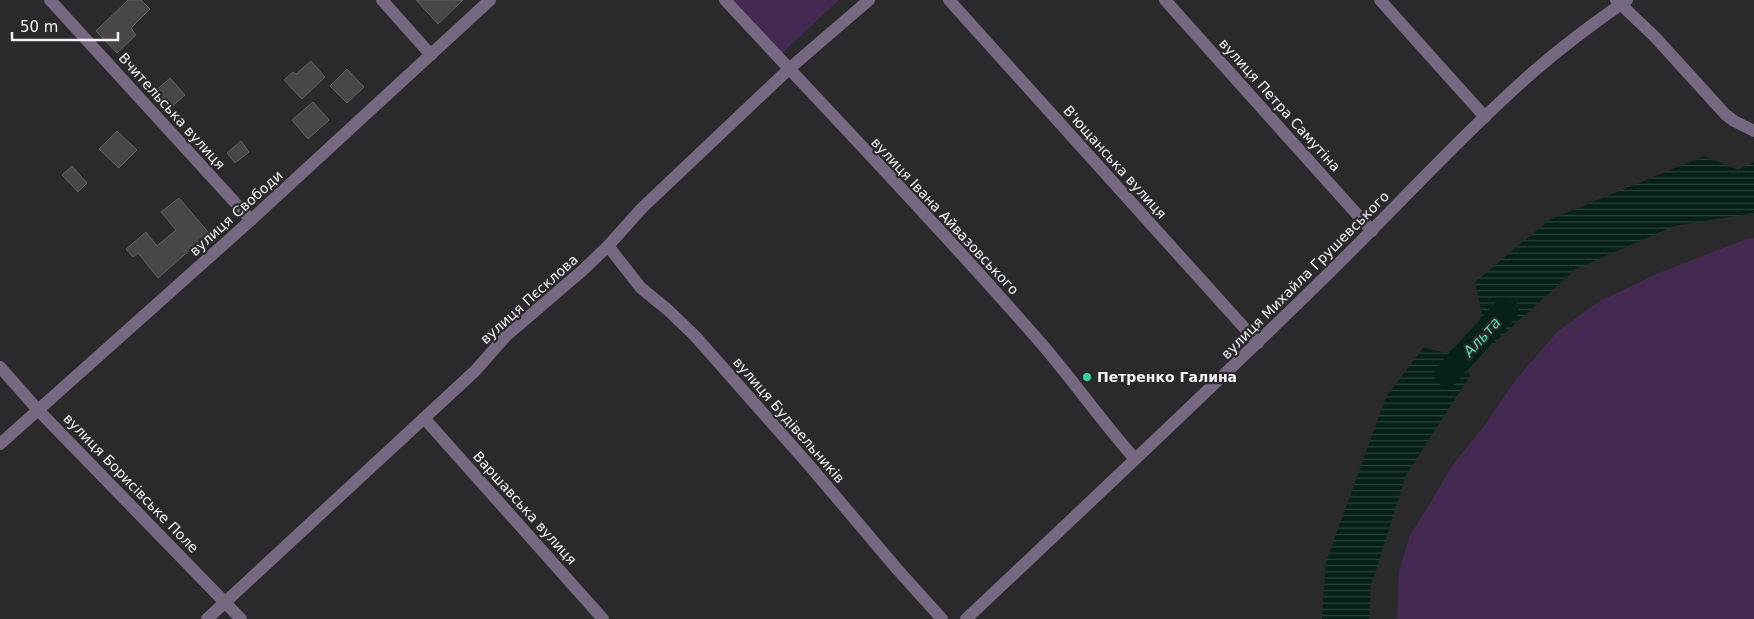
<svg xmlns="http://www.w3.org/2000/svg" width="1754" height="619" font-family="'DejaVu Sans',sans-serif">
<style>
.green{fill:#442a52}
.water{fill:url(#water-rules)}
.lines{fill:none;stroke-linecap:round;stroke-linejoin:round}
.river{stroke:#052118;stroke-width:25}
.building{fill:#484648;stroke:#626163}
.minor{stroke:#776881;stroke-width:12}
.tertiary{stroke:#776881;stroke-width:12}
.poi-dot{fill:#38d4a6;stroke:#2a292b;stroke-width:2}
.labels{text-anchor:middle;stroke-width:4.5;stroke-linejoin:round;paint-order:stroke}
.street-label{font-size:14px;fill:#f2f1f3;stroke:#2a292b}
.poi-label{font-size:14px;font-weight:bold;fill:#f2f1f3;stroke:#2a292b;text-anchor:start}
.water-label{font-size:15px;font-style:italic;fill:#5fdab1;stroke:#2a292b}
</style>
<defs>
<pattern id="water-rules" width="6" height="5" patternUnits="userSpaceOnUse" patternTransform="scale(1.25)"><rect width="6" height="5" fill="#052118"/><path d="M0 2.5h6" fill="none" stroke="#2a423a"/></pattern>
</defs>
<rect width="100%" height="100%" fill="#2a292b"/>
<!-- green -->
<g class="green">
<polygon points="733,0 839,0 781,54"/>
<polygon points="1749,238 1754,238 1754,619 1397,619 1399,571 1410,535 1431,502 1451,467 1484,426 1517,378 1558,331 1600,301 1656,274"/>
</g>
<!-- water -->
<g class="water">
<polygon points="1704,156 1738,170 1754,162 1754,213 1674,226 1576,269 1494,343 1476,327 1482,315 1475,282 1549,220"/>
<polygon points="1462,341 1476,353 1467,369 1470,376 1406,475 1371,586 1369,619 1322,619 1326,562 1386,397 1423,348 1448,353"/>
</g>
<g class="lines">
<!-- river -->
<polyline class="river" points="1447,374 1506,310"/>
</g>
<!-- building -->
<g class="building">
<polygon points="128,0 141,0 150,9 131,28 136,35 117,53 96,31"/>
<polygon points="416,0 463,0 438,24"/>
<polygon points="311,61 325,77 302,99 284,80 293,72 296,74"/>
<polygon points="347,69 364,87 347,103 330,86"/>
<polygon points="170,78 185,95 167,111 152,94"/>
<polygon points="313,102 329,120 308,139 292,120"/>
<polygon points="117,131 137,150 119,168 99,149"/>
<polygon points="241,141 249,152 235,163 227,153"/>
<polygon points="72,166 87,183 78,192 62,175"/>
<polygon points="179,198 209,233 158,278 138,253 133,257 126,249 146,232 157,246 176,230 161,212"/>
</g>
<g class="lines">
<!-- minor -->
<g class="minor">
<polyline points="50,0 251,220"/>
<polyline points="382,0 431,55"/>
<path d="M725,0C830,113 938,225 1040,342C1073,380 1102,422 1135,459"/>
<polyline points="949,0 1258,343"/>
<polyline points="1165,0 1372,231"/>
<polyline points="1380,0 1485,117"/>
<polyline points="1616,0 1655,37 1725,114 1734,121 1754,131"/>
<polyline points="608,246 641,288 668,310 695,336 809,465 897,569 942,619"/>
<polyline points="0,367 38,410 241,619"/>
<polyline points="424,418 603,619"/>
<polyline points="0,444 251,220 490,0"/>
<polyline points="207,619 475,371 506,336 583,270 608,246 642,208 790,68 869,0"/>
</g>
<!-- tertiary -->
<path class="tertiary" d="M966,619C1089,503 1212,388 1332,270C1399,204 1463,134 1533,72C1563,46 1595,22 1627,0"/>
</g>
<!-- markers -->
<circle class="poi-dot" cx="1087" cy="377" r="5"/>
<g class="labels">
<!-- street labels -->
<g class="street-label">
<text transform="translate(1280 105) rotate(48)" y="5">вулиця Петра Самутіна</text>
<text transform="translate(172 111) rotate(48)" y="5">Вчительська вулиця</text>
<text transform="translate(1115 162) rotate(48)" y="5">В'ющанська вулиця</text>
<text transform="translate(236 213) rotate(-42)" y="5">вулиця Свободи</text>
<text transform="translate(945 216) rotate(47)" y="5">вулиця Івана Айвазовського</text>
<text transform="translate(1305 275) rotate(-45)" y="5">вулиця Михайла Грушевського</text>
<text transform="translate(529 299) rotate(-42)" y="5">вулиця Пєсклова</text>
<text transform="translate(789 420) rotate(49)" y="5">вулиця Будівельників</text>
<text transform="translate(131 483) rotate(46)" y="5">вулиця Борисівське Поле</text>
<text transform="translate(525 508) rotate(48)" y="5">Варшавська вулиця</text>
</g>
<!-- poi labels -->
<g class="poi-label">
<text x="1097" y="382">Петренко Галина</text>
</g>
<!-- water labels -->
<g class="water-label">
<text transform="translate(1482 337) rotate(-48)" y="5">Альта</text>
</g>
</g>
<!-- scale -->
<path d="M12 32v8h106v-8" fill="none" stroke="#f2f1f3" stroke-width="2.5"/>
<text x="20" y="32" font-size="15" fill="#f2f1f3" stroke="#2a292b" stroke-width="4" paint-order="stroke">50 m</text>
</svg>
